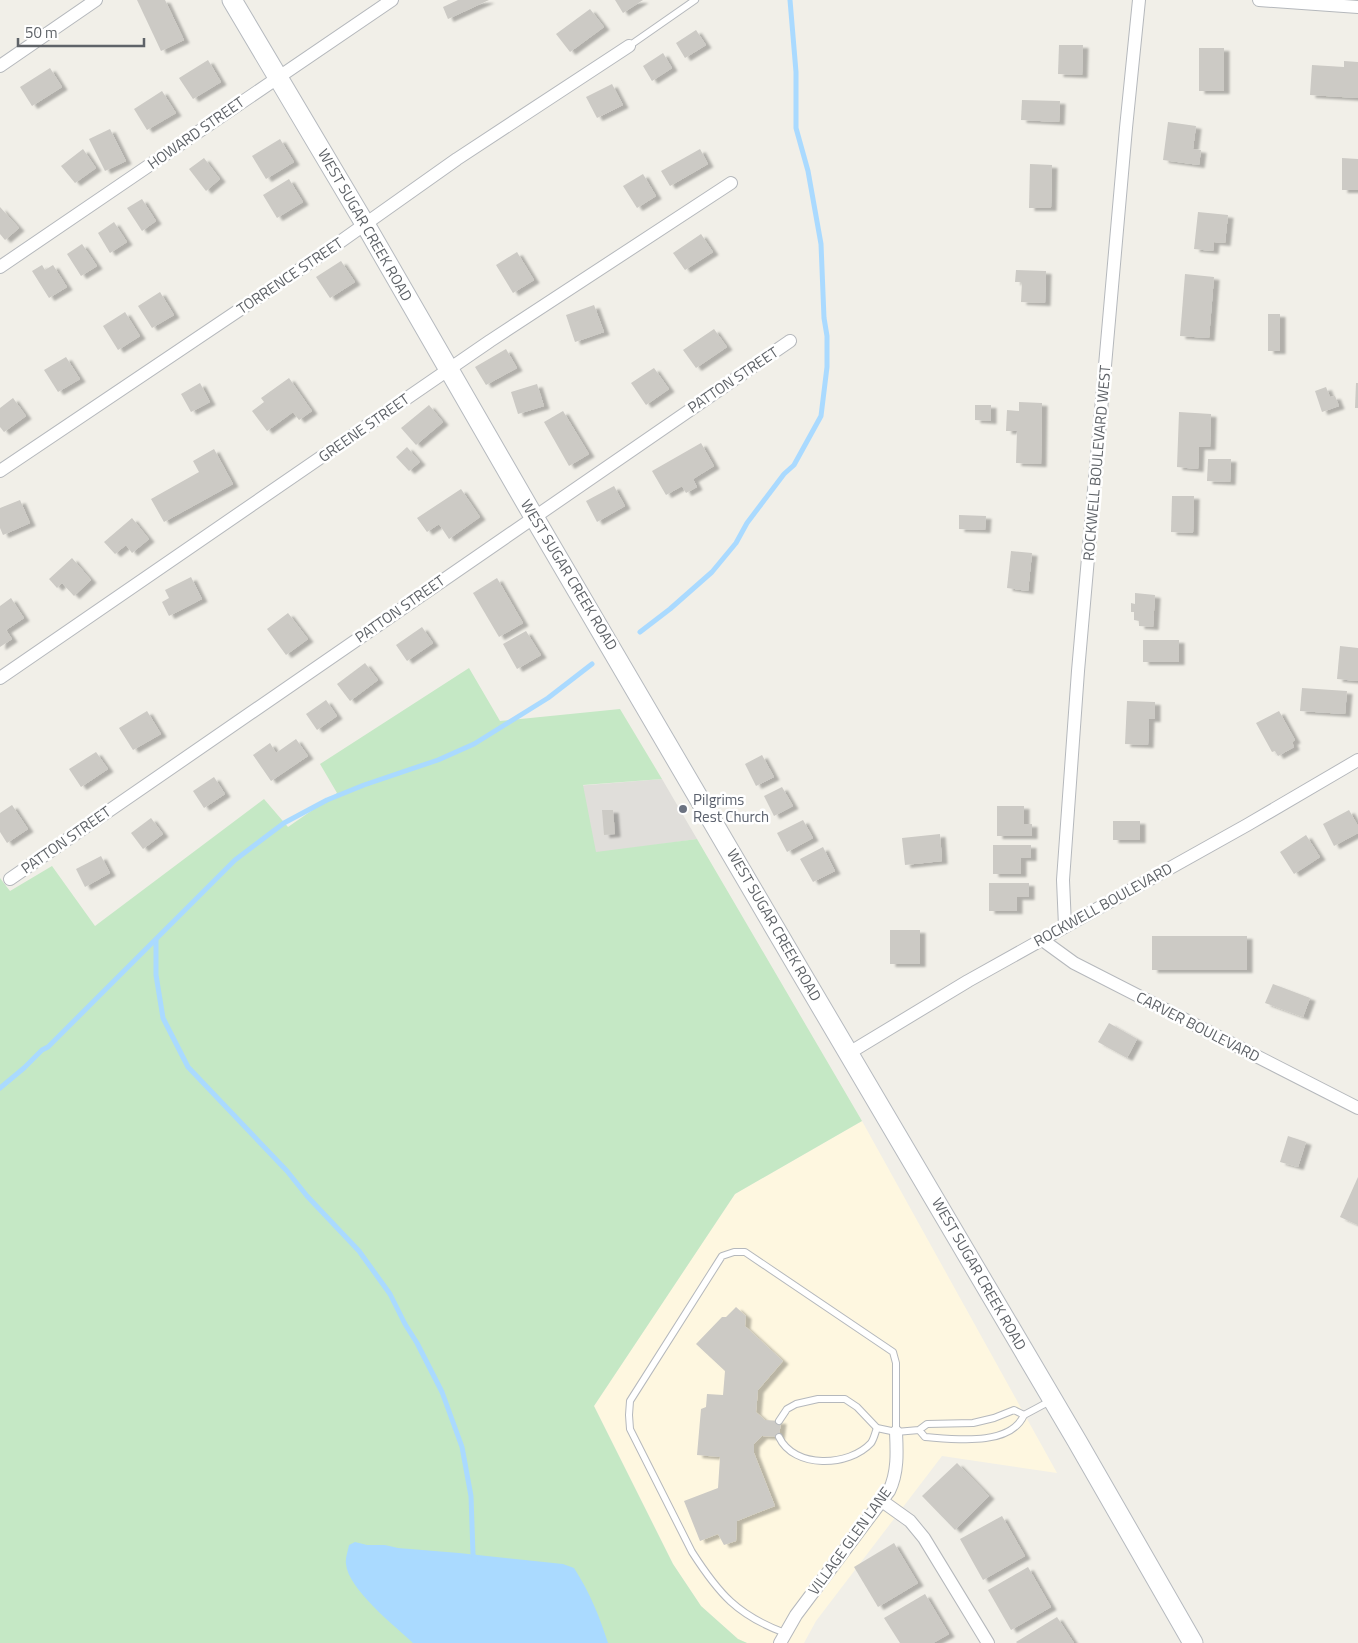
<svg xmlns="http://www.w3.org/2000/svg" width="1358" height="1643" font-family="'Titillium Web',sans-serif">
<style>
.commercial{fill:#fef7e0}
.industrial{fill:#e0deda}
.green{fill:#c5e8c5}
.water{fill:#aadaff}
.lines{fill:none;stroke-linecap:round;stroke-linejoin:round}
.stream{stroke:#aadaff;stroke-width:5}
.building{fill:#cccac5;filter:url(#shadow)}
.service-casing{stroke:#b5b8bc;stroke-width:8}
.minor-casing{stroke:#b5b8bc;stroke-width:14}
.secondary-casing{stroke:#b6babf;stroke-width:21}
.service{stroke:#fff;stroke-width:6}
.minor{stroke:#fff;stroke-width:12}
.secondary{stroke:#fff;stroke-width:19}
.worship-dot{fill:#6b7280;stroke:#fff;stroke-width:2}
.labels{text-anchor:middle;stroke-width:5;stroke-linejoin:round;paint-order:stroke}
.street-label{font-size:15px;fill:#5f6368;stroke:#fff}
.worship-label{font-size:15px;fill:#5b616d;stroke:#fff;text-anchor:start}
</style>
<defs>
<filter id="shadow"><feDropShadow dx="5.5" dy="3" stdDeviation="1" flood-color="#0004"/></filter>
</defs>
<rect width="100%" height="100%" fill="#f1efe8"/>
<!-- commercial -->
<polygon class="commercial" points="862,1121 1057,1473 942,1456 816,1621 804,1643 747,1643 738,1639 701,1606 673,1564 594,1406 735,1194"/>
<!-- industrial -->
<polygon class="industrial" points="662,779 697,839 579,856 539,789"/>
<!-- green -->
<polygon class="green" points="469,668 500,721 620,709 662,779 583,785 596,852 697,839 862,1121 735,1194 594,1406 673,1564 701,1606 738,1639 747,1643 0,1643 0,878 10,891 52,866 95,926 264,799 288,827 337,793 320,764"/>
<!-- water -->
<path class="water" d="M355,1542L367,1545H385L398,1548L459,1553L563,1564L574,1568C590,1593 599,1615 608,1643H413C395,1626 348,1589 346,1564C345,1558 348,1551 349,1545Z"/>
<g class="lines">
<!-- stream -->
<g class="stream">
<polyline points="640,632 670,609 712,572 736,543 747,523 784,474 794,465 821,416 827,367 827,336 824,318 821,244 808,171 796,128 796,72 790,0"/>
<polyline points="156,940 156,975 163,1018 188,1067 287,1171 307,1196 359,1251 390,1294 405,1324 417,1343 442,1392 462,1447 471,1496 473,1554 475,1560"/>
<polyline points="0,1088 24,1068 42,1050 48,1047 235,860 284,823 327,800 364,785 438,760 474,744 548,698 592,664"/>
</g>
</g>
<!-- building -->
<g class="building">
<polygon points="137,0 165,0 184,40 161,51"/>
<polygon points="458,0 489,0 448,19 443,7"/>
<polygon points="615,0 643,0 623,13"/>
<polygon points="590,9 604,27 570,52 556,34"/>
<polygon points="696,30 706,45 685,58 676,43"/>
<polygon points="1059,45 1083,45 1082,75 1058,74"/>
<rect x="1199" y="48" width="25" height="43"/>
<polygon points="663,53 672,68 652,81 643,66"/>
<polygon points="208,60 221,82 193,99 179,78"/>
<polygon points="1344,61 1358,62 1358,98 1310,95 1312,65 1344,67"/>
<polygon points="50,68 62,87 32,106 20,87"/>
<polygon points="612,84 623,105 597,118 586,97"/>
<polygon points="162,91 176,113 147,130 134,109"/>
<polygon points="1022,100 1060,101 1059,122 1021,120"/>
<polygon points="1168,122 1196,126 1193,149 1201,150 1199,165 1163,160"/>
<polygon points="110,129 126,161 105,171 89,139"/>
<polygon points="280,139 294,162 266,179 252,156"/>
<polygon points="83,149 96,168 75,183 61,166"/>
<polygon points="700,149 708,164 670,186 661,171"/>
<polygon points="204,158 220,179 206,191 189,169"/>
<polygon points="1342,158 1358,159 1358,190 1342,190"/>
<polygon points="1030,164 1052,165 1051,208 1029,208"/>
<polygon points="643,174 656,196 637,208 623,186"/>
<polygon points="289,179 303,202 277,218 263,195"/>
<polygon points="142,199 156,221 142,231 127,208"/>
<polygon points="0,207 19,228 5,240 0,234"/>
<polygon points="1198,212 1228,215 1225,243 1214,242 1213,251 1194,249"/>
<polygon points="114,222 127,242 110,253 98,233"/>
<polygon points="701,234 713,252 685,270 673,253"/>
<polygon points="82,244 97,266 81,276 67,254"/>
<polygon points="517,252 534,280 513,293 496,265"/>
<polygon points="341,261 355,282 330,298 316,277"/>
<polygon points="42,265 45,270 53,265 67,287 49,298 32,271"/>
<polygon points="1016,270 1046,271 1045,303 1021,302 1022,282 1015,282"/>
<polygon points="1185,274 1214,277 1209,338 1180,336"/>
<polygon points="160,292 174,315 152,328 138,306"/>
<polygon points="594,305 604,332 575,342 566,315"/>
<polygon points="125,312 140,336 118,350 103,326"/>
<rect x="1268" y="314" width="12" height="37"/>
<polygon points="714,329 727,347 696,368 683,350"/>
<polygon points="506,349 517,368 486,385 475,367"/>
<polygon points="66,357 80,379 58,392 44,370"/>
<polygon points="654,368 669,389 646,405 631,383"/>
<polygon points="289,378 312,411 299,420 293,412 267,431 252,411 264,402 261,398"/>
<polygon points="200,383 210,402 191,412 181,394"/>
<polygon points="1356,383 1358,383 1358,408 1355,408"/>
<polygon points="537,384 544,406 518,414 511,392"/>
<polygon points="1326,387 1330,397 1335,396 1339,406 1322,412 1315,391"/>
<polygon points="13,398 26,416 4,432 0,427 0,408"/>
<polygon points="1019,402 1042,403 1041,464 1016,463 1017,431 1006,431 1007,410 1019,411"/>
<polygon points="429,405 443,422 416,445 401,428"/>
<polygon points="975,405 991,405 991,421 975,420"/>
<polygon points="563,411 589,454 569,466 544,422"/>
<polygon points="1179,412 1211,414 1210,447 1199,447 1198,469 1177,467"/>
<polygon points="701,443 714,466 693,479 697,487 686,493 682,486 666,495 652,471"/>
<polygon points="407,447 420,462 409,471 396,457"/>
<polygon points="214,449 233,484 164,522 151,499 199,472 193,461"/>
<polygon points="1208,459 1231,459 1230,482 1207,481"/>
<polygon points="614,486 625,506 597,522 586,501"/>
<polygon points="461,489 480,517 449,539 439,524 427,532 417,518"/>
<polygon points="1172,496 1194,496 1193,533 1171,532"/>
<polygon points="20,500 30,523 3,535 0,528 0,508"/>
<polygon points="959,515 986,516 985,530 959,529"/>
<polygon points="132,518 149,539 132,553 126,545 115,554 104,542"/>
<polygon points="1011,551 1032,553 1028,591 1007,588"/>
<polygon points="72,558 91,580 74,596 62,583 57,588 49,579"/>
<polygon points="191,577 202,599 169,616 162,602 169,598 165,590"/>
<polygon points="497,578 523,623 499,637 473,593"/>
<polygon points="1135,593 1155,595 1153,627 1139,626 1139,621 1134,620 1134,612 1131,612 1131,603 1135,604"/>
<polygon points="11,598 24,618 6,630 12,639 0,647 0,606"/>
<polygon points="288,613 308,639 286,655 267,629"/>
<polygon points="422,627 433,643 407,661 396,645"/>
<polygon points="526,631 541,655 517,669 503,644"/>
<rect x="1143" y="640" width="36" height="22"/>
<polygon points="1340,646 1358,648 1358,681 1337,679"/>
<polygon points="365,663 378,680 350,701 337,684"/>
<polygon points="1302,688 1347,691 1345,714 1300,711"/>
<polygon points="326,700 337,716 317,730 306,714"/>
<polygon points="1127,701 1155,702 1155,719 1149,719 1148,745 1125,744"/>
<polygon points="147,711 161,734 133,750 119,728"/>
<polygon points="1279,711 1295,740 1292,742 1294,747 1278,756 1275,751 1272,752 1256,723"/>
<polygon points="296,739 308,756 271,781 253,755 270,743 276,753"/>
<polygon points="96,752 108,769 81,787 69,769"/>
<polygon points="762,755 774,777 756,786 745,764"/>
<polygon points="214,777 225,794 204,808 193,791"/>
<polygon points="782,787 793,806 774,816 764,796"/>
<polygon points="12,805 28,829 7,843 0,832 0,813"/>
<polygon points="997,806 1024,806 1024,824 1032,824 1032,836 997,836"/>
<polygon points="602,810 613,810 615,834 604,835"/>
<polygon points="1349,810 1358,826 1358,833 1334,846 1323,824"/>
<polygon points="151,818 163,834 143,849 131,833"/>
<polygon points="803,820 813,838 787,852 777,833"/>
<rect x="1113" y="821" width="27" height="19"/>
<polygon points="940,834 942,861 905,865 902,838"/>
<polygon points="1306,835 1320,857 1294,874 1280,852"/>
<polygon points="993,845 1031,845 1031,858 1021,858 1021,874 993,874"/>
<polygon points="823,847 835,871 813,882 800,859"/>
<polygon points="101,856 110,873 85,887 76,869"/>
<polygon points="989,883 1029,883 1029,897 1017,897 1017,911 989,911"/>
<rect x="890" y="930" width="30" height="34"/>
<rect x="1152" y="936" width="95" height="34"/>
<polygon points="1273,984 1310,998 1303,1017 1265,1003"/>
<polygon points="1109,1023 1137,1039 1127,1058 1098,1042"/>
<polygon points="1288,1136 1306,1142 1298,1167 1280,1162"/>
<polygon points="1358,1177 1358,1225 1340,1217"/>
<polygon points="736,1307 746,1316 745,1326 783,1361 758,1390 756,1412 765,1420 781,1421 779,1437 762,1436 754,1444 754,1453 775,1506 737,1521 736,1541 724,1545 718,1534 700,1541 684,1501 718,1488 720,1457 697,1455 701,1409 706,1407 707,1394 723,1395 725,1371 696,1344 722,1317 726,1317"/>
<polygon points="957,1463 989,1496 955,1530 922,1496"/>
<polygon points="1002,1516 1025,1556 983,1580 960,1539"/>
<polygon points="894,1543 918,1583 878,1607 854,1567"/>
<polygon points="1028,1567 1051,1607 1011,1630 988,1590"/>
<polygon points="925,1594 949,1634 933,1643 900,1643 884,1618"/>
<polygon points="1057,1617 1074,1643 1017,1643 1016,1642"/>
</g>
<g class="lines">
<!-- service casing -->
<g class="service-casing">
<g id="service">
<polyline points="629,46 695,0"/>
<polyline points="1024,1415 1052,1400"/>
<path d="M779,1421L787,1409L796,1404L818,1399H845L857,1407L877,1428L896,1432L919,1430L927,1424L973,1423L994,1418L1014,1410L1024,1415C1010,1447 954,1439 925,1437L919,1430"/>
<path d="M779,1437C794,1469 849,1467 871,1443C874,1439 875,1433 877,1428"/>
<path d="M785,1633C737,1615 719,1594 692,1552L630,1429L629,1415L630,1401L722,1256L734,1252H745L893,1352L896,1363V1432"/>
</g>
</g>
<!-- minor casing -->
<g class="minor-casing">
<g id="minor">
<polyline points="1259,0 1358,7"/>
<polyline points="0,66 96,0"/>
<polyline points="0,267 392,0"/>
<polyline points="0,471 330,249 457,159 629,46"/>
<polyline points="0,678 490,341 731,183"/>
<polyline points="10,879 790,341"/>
<polyline points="1065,926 1063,880 1078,671 1126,128 1139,0"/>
<polyline points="1041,939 1074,963 1358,1108"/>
<polyline points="849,1053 968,981 1247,825 1358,760"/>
<polyline points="882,1501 910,1521 924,1538 988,1643"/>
<path d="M780,1643L796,1615L889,1491C898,1473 897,1452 896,1432"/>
</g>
</g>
<!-- secondary casing -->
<g class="secondary-casing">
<polyline id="secondary" points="232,0 365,224 534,517 800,971 1077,1441 1193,1643"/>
</g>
<!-- service -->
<use href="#service" class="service"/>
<!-- minor -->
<use href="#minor" class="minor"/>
<!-- secondary -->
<use href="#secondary" class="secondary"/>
</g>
<!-- markers -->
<circle class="worship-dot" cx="683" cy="809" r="5"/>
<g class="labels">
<!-- street labels -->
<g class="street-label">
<text transform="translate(196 133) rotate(-35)" y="5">HOWARD STREET</text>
<text transform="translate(365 225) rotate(60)" y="5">WEST SUGAR CREEK ROAD</text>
<text transform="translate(290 276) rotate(-34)" y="5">TORRENCE STREET</text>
<text transform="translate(733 380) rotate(-34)" y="5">PATTON STREET</text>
<text transform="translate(364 428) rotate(-35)" y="5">GREENE STREET</text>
<text transform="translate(1097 463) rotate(-85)" y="5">ROCKWELL BOULEVARD WEST</text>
<text transform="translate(569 575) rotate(59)" y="5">WEST SUGAR CREEK ROAD</text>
<text transform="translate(400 609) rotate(-35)" y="5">PATTON STREET</text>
<text transform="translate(66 840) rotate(-35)" y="5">PATTON STREET</text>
<text transform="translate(1103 905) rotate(-29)" y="5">ROCKWELL BOULEVARD</text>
<text transform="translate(774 925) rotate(60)" y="5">WEST SUGAR CREEK ROAD</text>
<text transform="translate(1198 1027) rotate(27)" y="5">CARVER BOULEVARD</text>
<text transform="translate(979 1274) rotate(60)" y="5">WEST SUGAR CREEK ROAD</text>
<text transform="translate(850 1541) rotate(-54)" y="5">VILLAGE GLEN LANE</text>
</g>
<!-- worship labels -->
<g class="worship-label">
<text x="693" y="805">Pilgrims<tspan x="693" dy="17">Rest Church</tspan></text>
</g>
</g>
<!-- scale -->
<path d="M18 38v8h126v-8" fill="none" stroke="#5f6368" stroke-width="2.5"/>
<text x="25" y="38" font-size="15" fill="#5f6368" stroke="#ffffff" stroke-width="4" paint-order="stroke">50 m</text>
</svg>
